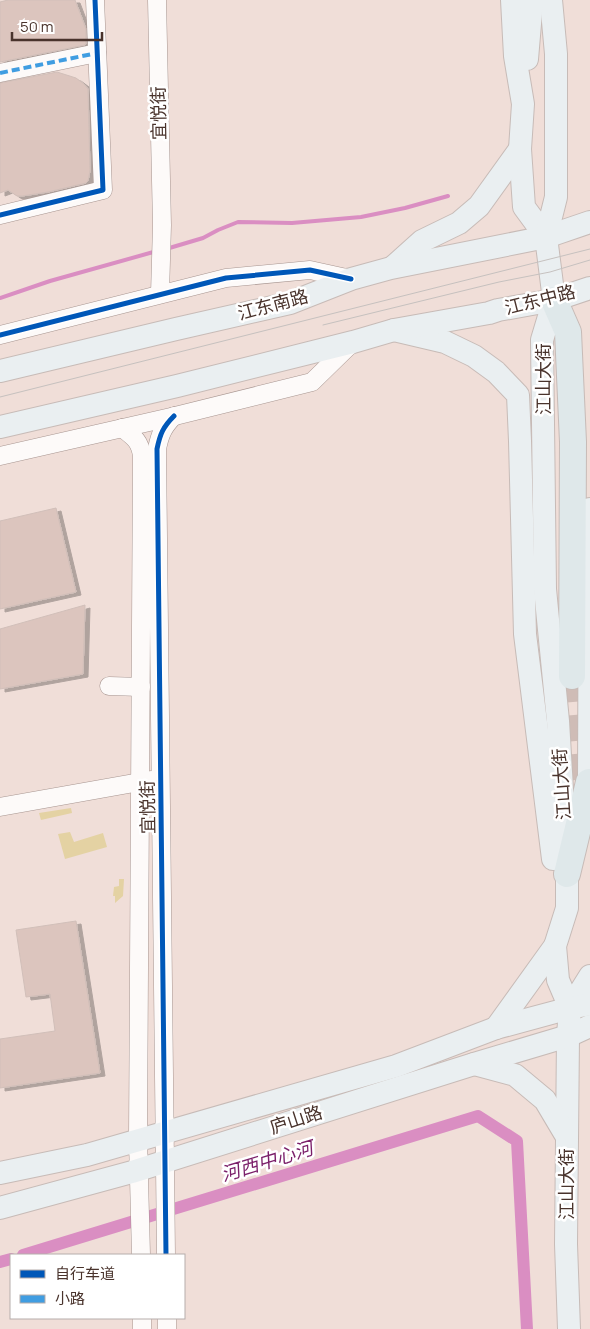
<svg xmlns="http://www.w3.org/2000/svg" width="590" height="1329" font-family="Manrope,'Noto Sans SC',sans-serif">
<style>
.green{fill:#e4d2a3}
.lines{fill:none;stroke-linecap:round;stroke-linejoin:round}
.stream{stroke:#da8ec2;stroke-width:4}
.canal{stroke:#da8ec2;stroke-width:12}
.building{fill:#dcc5be;stroke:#d1bfb9;filter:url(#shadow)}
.highway-tunnel{stroke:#cfbcb6;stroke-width:26;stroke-dasharray:26 13;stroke-linecap:butt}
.minor-casing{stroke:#a79590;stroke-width:19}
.major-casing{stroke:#c7bbb7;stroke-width:24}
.highway-casing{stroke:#c7bbb7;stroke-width:28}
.minor{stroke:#fdfaf9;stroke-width:18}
.major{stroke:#eaeff1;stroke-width:22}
.highway{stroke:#dfe8ea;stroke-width:26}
.tram{stroke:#c6c1bf;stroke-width:1}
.quiet{stroke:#409de1;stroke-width:4;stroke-dasharray:8 4;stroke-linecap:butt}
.cycleway-casing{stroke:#fff;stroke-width:8}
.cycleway{stroke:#0057b8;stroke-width:5}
.labels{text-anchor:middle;stroke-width:5;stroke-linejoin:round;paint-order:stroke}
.street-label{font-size:18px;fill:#49332c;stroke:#fff}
.water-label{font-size:19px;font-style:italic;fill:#7a1e69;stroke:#fff}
</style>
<defs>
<filter id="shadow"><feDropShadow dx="5" dy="3" stdDeviation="0" flood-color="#0004"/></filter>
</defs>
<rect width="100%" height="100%" fill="#f0ded8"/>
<!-- green -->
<g class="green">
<polygon points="71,808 72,813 41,820 39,813"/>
<polygon points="70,832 74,842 103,833 107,847 65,859 58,834"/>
<polygon points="119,879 124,879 123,896 115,903 115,896 113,896 114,887 119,886"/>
</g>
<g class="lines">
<!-- stream -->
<g class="stream">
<polyline points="166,249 203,238 218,230 238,222 292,223 361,217 405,208 448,196"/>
<polyline points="0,298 50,281 157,251"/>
</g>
<!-- canal -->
<g class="canal">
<polyline points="23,1255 478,1116 517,1141 527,1329"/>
<polyline points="0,1262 11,1259"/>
</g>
</g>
<!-- building -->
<g class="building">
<polygon points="8,0 75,0 86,29 86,43 85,45 0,62 0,2"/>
<polygon points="57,72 76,78 84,84 88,89 90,171 88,181 86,183 48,192 22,196 17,196 8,190 0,193 0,83"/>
<polygon points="56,508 76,592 0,609 0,521"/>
<polygon points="85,605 83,674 0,689 0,629"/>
<polygon points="76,921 100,1073 0,1088 0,1039 55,1031 50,994 26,997 16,930"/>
</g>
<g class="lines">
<!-- highway-tunnel -->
<polyline class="highway-tunnel" points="572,676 581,780"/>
<!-- minor casing -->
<g class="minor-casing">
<g id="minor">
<polyline points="157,0 162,225 160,294"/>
<polyline points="0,73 97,53"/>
<polyline points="0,215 103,190 95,0"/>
<polyline points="0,335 226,278 310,270 351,279"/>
<path d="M122,428C134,437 140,441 142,456L138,1140L141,1255"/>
<polyline points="0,456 171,417 312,382 353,342"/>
<polyline points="109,686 141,687"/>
<polyline points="0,807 151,780"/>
<path d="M166,1255L157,449C160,434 163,427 174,416"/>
<polyline points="142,1318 142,1329"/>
<polyline points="167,1318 167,1329"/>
</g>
</g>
<!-- major casing -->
<g class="major-casing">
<g id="major">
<polyline points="512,0 515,56 523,104 520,149 524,207 546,237"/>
<polyline points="551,0 556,54 556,197 546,237 554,300 542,340 545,589 558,721 567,874 567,908 555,946 558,980 570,1008 568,1036 566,1244 569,1329"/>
<polyline points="527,59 532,0"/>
<polyline points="393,267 422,241 459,223 479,206 520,149"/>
<polyline points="394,330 445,342 474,356 496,372 518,395 520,441 525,634 553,859"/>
<polyline points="0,371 176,329 290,303 351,279 391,268 546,237 590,222"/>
<polyline points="0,427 177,386 353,342 394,330 489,313 498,310 554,300 590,288"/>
<polyline points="590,509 589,782 590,795"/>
<polyline points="570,1008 590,976"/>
<polyline points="496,1028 555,946"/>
<polyline points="474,1064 515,1075 545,1100 567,1137"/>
<polyline points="0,1173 87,1155 396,1066 496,1028 570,1008 590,1004"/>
<polyline points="0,1208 132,1172 474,1064 568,1036 590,1026"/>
</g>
</g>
<!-- highway casing -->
<g class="highway-casing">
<g id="highway">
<polyline points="554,300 568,332 573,442 572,676"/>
<polyline points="567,874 589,782"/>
</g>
</g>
<!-- minor -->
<use href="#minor" class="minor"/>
<!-- major -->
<use href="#major" class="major"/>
<!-- highway -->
<use href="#highway" class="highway"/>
<!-- tram -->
<g class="tram">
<polyline points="323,325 499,282 550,272 590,260"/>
<polyline points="0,397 590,249"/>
</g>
<!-- quiet -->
<polyline class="quiet" points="0,73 97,53"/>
<!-- cycleway casing -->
<g class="cycleway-casing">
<g id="cycleway">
<polyline points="0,215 103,190 95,0"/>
<polyline points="0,335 226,278 310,270 351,279"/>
<path d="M166,1255L157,449C160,434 163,427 174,416"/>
</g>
</g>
<!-- cycleway -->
<use href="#cycleway" class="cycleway"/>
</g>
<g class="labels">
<!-- street labels -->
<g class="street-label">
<text transform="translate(159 113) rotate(-91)" y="6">宜悦街</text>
<text transform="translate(540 300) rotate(-14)" y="6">江东中路</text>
<text transform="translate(273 305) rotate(-15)" y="6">江东南路</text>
<text transform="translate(544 379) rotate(-90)" y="6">江山大街</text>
<text transform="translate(562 784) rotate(-94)" y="6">江山大街</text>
<text transform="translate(148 807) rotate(-91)" y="6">宜悦街</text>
<text transform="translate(296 1120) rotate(-18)" y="6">庐山路</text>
<text transform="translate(567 1184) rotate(-90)" y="6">江山大街</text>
</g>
<!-- water labels -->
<g class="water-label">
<text transform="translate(267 1161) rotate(-17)" y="7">河西中心河</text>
</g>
</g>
<!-- legend -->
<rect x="10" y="1254" width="175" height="65" fill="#ffffff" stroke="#b6adab"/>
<rect x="20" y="1270" width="25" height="8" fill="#0057b8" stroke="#b6adab"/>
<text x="55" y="1279" font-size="15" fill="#49332c">自行车道</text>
<rect x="20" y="1295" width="25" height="8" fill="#409de1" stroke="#b6adab"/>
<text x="55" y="1304" font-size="15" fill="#49332c">小路</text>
<!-- scale -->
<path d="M12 32v8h90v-8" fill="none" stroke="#49332c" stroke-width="2.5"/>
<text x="20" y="32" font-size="15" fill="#49332c" stroke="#ffffff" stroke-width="4" paint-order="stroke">50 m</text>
</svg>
